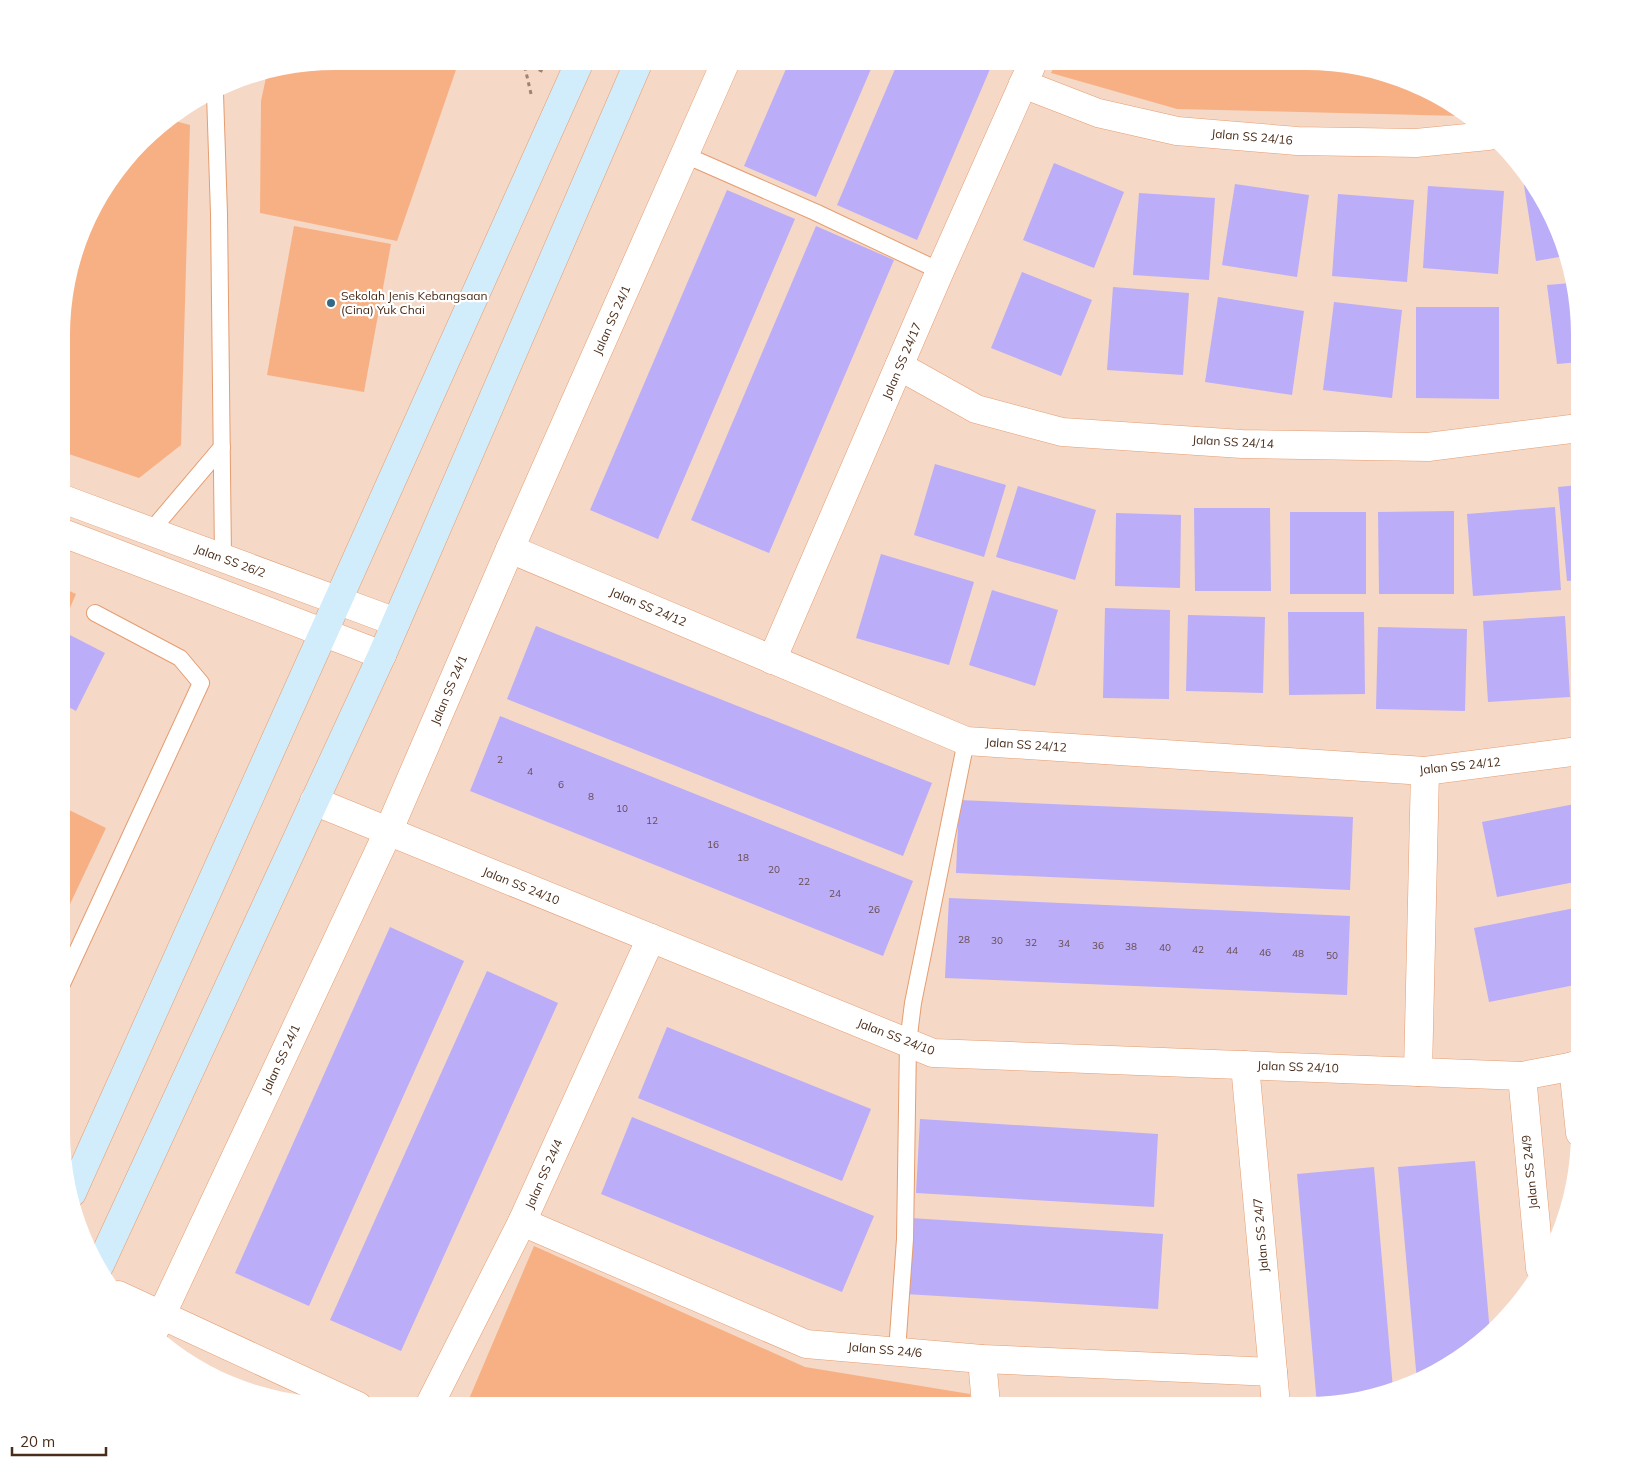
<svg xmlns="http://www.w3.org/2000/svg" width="1641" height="1467" font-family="Mulish,sans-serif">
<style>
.green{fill:#f7b083}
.building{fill:#bbadf7}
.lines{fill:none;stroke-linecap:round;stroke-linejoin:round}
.service-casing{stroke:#e59d70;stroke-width:18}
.minor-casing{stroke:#e59d70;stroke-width:29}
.tertiary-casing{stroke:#e59d70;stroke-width:29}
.secondary-casing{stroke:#e59d70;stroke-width:29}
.path{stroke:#a08270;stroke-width:3;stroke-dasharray:4 4;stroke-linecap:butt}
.service{stroke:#fff;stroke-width:16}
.minor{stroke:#fff;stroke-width:28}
.tertiary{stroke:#fff;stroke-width:28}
.secondary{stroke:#d1ecfa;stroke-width:28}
.poi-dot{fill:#336985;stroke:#fff;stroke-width:2}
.labels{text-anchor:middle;stroke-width:4.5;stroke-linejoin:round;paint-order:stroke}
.number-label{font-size:10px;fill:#664c50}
.street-label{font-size:12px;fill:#492c19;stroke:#fff}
.poi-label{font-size:12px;fill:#492c19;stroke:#fff;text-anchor:start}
</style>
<rect width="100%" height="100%" fill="#f6d8c6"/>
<!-- green -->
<g class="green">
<polygon points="335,61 459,61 397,241 260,213 261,101 267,73"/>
<polygon points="1056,62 1324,62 1427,90 1461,116 1177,109 1051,73"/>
<polygon points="171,120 190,125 181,445 139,478 63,452 64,299 98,199 155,129"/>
<polygon points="294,226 391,244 364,392 267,375"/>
<polygon points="63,588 76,594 63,624"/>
<polygon points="63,807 106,828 62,921 63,806"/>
<polygon points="534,1246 805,1367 970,1394 971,1405 466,1406"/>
</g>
<!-- building -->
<g class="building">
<polygon points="789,62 874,62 816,197 744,166"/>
<polygon points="898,62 993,62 917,240 837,205"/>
<polygon points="1054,163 1124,192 1094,268 1023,240"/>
<polygon points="1527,178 1559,230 1565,256 1536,261 1523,179"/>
<polygon points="1235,184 1309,195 1297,277 1222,265"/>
<polygon points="1428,186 1504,191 1498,274 1423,268"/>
<polygon points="727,190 795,219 658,539 590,510"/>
<polygon points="1139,193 1215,198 1209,280 1133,275"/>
<polygon points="1338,194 1414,200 1407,282 1332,276"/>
<polygon points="816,226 894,260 769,553 691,520"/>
<polygon points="1022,272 1092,300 1061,376 991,348"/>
<polygon points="1571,283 1579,317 1579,362 1557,364 1547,285"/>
<polygon points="1113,287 1189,293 1183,375 1107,370"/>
<polygon points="1218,297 1304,311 1292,395 1205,382"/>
<polygon points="1334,302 1402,310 1392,398 1323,390"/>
<polygon points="1416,307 1499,307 1499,399 1416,398"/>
<polygon points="935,464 1006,485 984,557 914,535"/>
<polygon points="1579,485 1579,580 1567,581 1558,487"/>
<polygon points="1018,486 1096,510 1075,580 996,557"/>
<polygon points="1555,507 1561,590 1473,596 1467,514"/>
<polygon points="1194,508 1270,508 1271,591 1195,591"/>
<polygon points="1454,511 1454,594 1379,594 1378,512"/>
<rect x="1290" y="512" width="76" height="82"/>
<polygon points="1116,513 1181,515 1180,588 1115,586"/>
<polygon points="881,554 974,582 949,665 856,638"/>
<polygon points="992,590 1058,610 1035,686 969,665"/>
<polygon points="1571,604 1579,604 1579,680 1578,680"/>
<polygon points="1105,608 1170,610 1169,699 1103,698"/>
<polygon points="1288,612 1364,612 1365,694 1289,695"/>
<polygon points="1188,615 1265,617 1263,693 1186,691"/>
<polygon points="1565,616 1570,697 1488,702 1483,621"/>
<polygon points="536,626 932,783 903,856 507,699"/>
<polygon points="1378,627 1467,629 1465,711 1376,709"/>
<polygon points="68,634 105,653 76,711 63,704 63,643"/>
<polygon points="500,716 913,881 883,956 470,791"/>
<polygon points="959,800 1353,817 1350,890 956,873"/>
<polygon points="1580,803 1580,881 1497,897 1482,822"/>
<polygon points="949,898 1350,916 1347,995 945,978"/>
<polygon points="1580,907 1580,984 1489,1002 1474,928"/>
<polygon points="390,927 464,961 309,1306 235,1273"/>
<polygon points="487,971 558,1003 401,1351 330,1320"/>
<polygon points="667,1027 871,1109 842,1181 638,1098"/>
<polygon points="632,1117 874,1216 842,1292 601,1194"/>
<polygon points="920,1119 1158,1134 1154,1207 916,1193"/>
<polygon points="1475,1161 1490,1333 1487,1338 1417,1381 1398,1167"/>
<polygon points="1374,1167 1393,1389 1323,1405 1317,1405 1297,1174"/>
<polygon points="910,1218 1163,1234 1158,1309 905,1294"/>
</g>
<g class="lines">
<!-- service casing -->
<g class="service-casing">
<g id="service">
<polyline points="215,94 219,214 223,558"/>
<polyline points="685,155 815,212 940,271"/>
<polyline points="150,532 222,447"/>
<polyline points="62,984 201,683 180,658 95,613"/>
<polyline points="897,1351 905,1239 908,1043 913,1003 966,741"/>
</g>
</g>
<!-- minor casing -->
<g class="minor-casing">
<g id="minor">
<polyline points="1023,84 1098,113 1177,131 1297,141 1416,143 1488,136"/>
<polyline points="899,366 976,409 1062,432 1242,444 1428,447 1579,428"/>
<polyline points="510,549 966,741 1425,771 1579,751"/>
<polyline points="772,660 940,271 1033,62"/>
<polyline points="1245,1065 1276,1405"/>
<polyline points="1418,1072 1425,771"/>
<polyline points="1522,1076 1540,1268"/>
<polyline points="522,1222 806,1344 982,1359 1273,1372"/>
<polyline points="118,1295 358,1406"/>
<polyline points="153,1333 388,832 510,549 726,61"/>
<polyline points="982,1359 986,1405"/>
<polyline points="429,1406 522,1222 651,938"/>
</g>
</g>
<!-- tertiary casing -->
<g class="tertiary-casing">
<g id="tertiary">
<polyline points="63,499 396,622"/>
<polyline points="63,533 382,655"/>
<polyline points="314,801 933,1053 1522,1076 1580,1065"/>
<polyline points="1573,1066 1580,1133"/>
</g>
</g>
<!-- secondary casing -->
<g class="secondary-casing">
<g id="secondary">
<polyline points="72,1193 580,61"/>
<polyline points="100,1265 382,655 639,61"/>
</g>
</g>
<!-- path -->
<polyline class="path" points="531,94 524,63 544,72"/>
<!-- service -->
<use href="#service" class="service"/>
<!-- minor -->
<use href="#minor" class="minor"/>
<!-- tertiary -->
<use href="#tertiary" class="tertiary"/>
<!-- secondary -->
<use href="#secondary" class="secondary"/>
</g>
<!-- markers -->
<circle class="poi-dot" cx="331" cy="303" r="5"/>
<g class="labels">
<!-- number labels -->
<g class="number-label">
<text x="500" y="763">2</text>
<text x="530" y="775">4</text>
<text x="561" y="788">6</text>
<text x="591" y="800">8</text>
<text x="622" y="812">10</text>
<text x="652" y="824">12</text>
<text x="713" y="848">16</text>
<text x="743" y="861">18</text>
<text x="774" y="873">20</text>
<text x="804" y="885">22</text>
<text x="835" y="897">24</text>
<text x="874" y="913">26</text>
<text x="964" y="943">28</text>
<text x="997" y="944">30</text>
<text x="1031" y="946">32</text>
<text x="1064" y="947">34</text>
<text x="1098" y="949">36</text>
<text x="1131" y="950">38</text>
<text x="1165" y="951">40</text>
<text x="1198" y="953">42</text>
<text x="1232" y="954">44</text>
<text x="1265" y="956">46</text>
<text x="1298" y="957">48</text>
<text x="1332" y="959">50</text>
</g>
<!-- street labels -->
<g class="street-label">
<text transform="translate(1252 137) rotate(5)" y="4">Jalan SS 24/16</text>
<text transform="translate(612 320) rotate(-66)" y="4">Jalan SS 24/1</text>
<text transform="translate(902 361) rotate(-67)" y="4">Jalan SS 24/17</text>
<text transform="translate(1233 442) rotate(3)" y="4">Jalan SS 24/14</text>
<text transform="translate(230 561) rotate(20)" y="4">Jalan SS 26/2</text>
<text transform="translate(648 607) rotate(23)" y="4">Jalan SS 24/12</text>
<text transform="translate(449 690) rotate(-67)" y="4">Jalan SS 24/1</text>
<text transform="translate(1026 745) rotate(4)" y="4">Jalan SS 24/12</text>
<text transform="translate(1460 766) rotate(-6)" y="4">Jalan SS 24/12</text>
<text transform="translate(521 886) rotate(22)" y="4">Jalan SS 24/10</text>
<text transform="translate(896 1037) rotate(21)" y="4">Jalan SS 24/10</text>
<text transform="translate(281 1059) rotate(-65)" y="4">Jalan SS 24/1</text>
<text transform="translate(1298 1067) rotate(2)" y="4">Jalan SS 24/10</text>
<text transform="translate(1530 1172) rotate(-96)" y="4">Jalan SS 24/9</text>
<text transform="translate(544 1174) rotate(-66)" y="4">Jalan SS 24/4</text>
<text transform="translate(1261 1235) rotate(-95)" y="4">Jalan SS 24/7</text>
<text transform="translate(885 1350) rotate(5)" y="4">Jalan SS 24/6</text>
</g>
<!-- poi labels -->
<g class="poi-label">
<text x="341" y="300">Sekolah Jenis Kebangsaan<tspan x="341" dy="14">(Cina) Yuk Chai</tspan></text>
</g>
</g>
<!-- crop -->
<path d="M0 0H1641V1467H0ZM335 70H1306A265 265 0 0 1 1571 335V1132A265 265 0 0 1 1306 1397H335A265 265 0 0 1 70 1132V335A265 265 0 0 1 335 70Z" fill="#fff" fill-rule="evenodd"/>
<!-- scale -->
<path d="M12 1447v8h94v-8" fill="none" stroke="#492c19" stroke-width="2.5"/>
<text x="20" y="1447" font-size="15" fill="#492c19" stroke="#ffffff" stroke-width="4" paint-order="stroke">20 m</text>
</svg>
